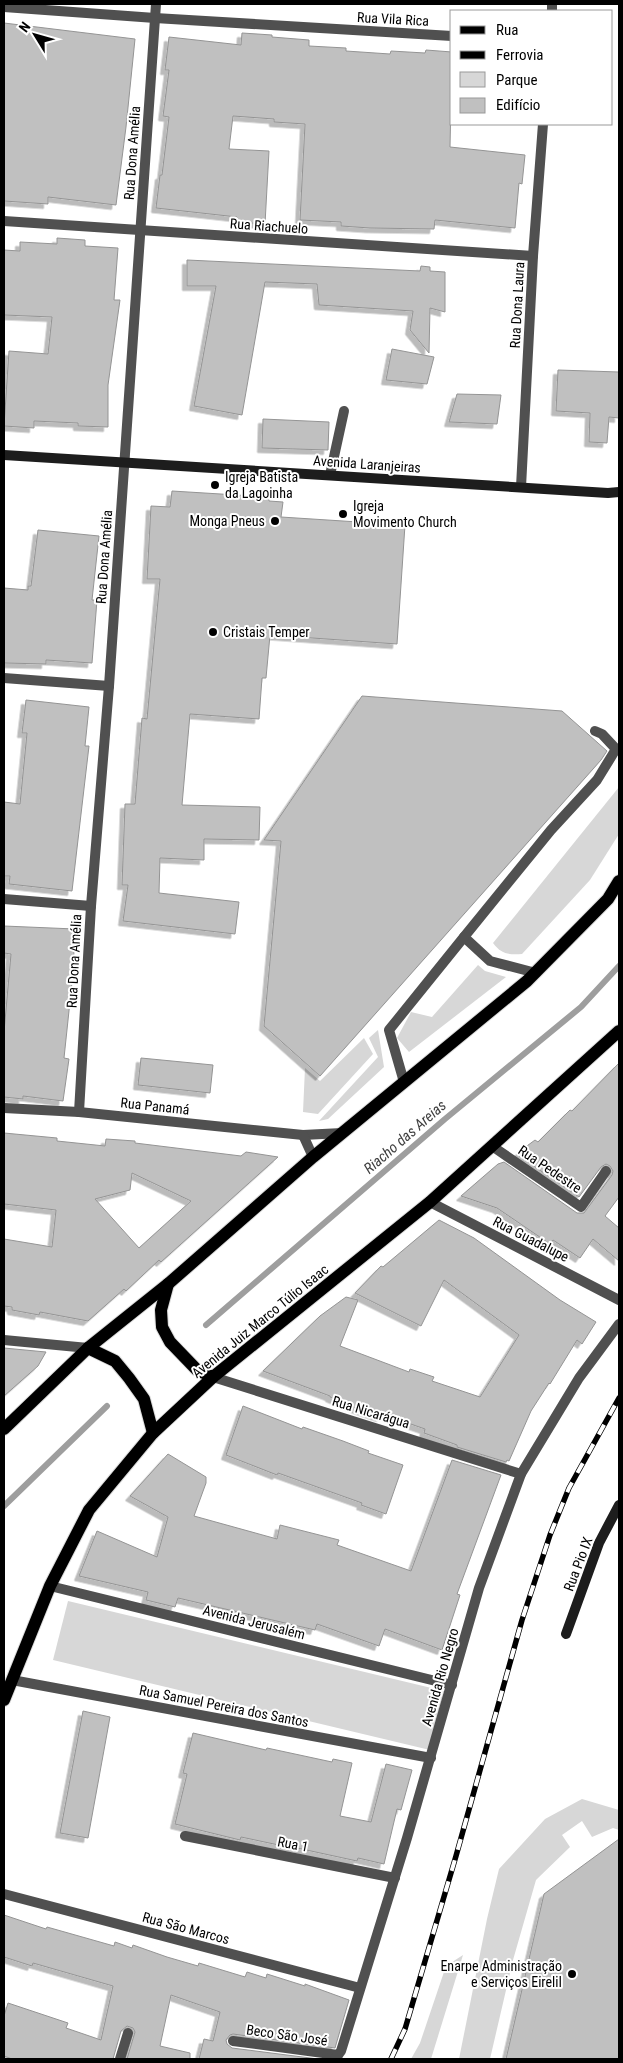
<svg xmlns="http://www.w3.org/2000/svg" width="623" height="2063" font-family="'Roboto Condensed',sans-serif">
<style>
.green{fill:#d7d7d7}
.lines{fill:none;stroke-linecap:round;stroke-linejoin:round}
.stream{stroke:#9e9e9e;stroke-width:6}
.building{fill:#c0c0c0;stroke:#949494;fill-rule:evenodd;filter:url(#shadow)}
.primary-casing{stroke:#dbdbdb;stroke-width:14}
.lane{stroke:#505050;stroke-width:10}
.street{stroke:#505050;stroke-width:10}
.secondary{stroke:#1d1d1d;stroke-width:10}
.primary{stroke:#000;stroke-width:12}
.rail-casing{stroke:#000;stroke-width:5.5}
.rail{stroke:#fff;stroke-width:4;stroke-dasharray:11;stroke-linecap:butt}
.poi-dot{fill:#000;stroke:#fff;stroke-width:2}
.labels{text-anchor:middle;stroke-width:4;stroke-linejoin:round;paint-order:stroke}
.street-label{font-size:14px;fill:#000;stroke:#fff}
.poi-label{font-size:14px;fill:#000;stroke:#fff;text-anchor:start}
.water-label{font-size:15px;font-style:italic;fill:#3f3f3f;stroke:#fff}
</style>
<defs>
<filter id="shadow"><feDropShadow dx="-4.5" dy="4.5" stdDeviation="0" flood-color="#0004"/></filter>
</defs>
<rect width="100%" height="100%" fill="#fff"/>
<!-- green -->
<g class="green">
<path d="M619,787V834L590,880L522,954C509,955 501,954 493,943Z"/>
<polygon points="478,965 485,971 506,977 409,1052 397,1038 411,1012 432,1017"/>
<polygon points="378,1030 384,1067 328,1119 319,1121 378,1057 369,1038"/>
<polygon points="364,1038 373,1054 318,1114 303,1112 305,1068 320,1081"/>
<polygon points="68,1601 444,1691 430,1750 53,1660"/>
<polygon points="582,1799 619,1810 619,1830 613,1828 592,1837 582,1821 562,1835 570,1847 536,1880 513,1960 490,2059 459,2059 487,1919 499,1869 545,1819"/>
<polygon points="463,1955 431,2059 411,2059 420,2043 446,1966"/>
</g>
<g class="lines">
<!-- stream -->
<g class="stream">
<polyline points="206,1325 445,1119 581,1007 619,966"/>
<polyline points="4,1506 107,1406"/>
</g>
</g>
<!-- building -->
<g class="building">
<polygon points="4,23 135,39 126,127 116,205 48,197 48,204 4,201"/>
<polygon points="242,33 272,35 272,37 309,40 309,46 346,48 346,51 390,54 391,51 425,53 426,50 452,52 450,147 525,155 522,184 519,183 515,228 435,220 434,229 370,228 341,226 341,222 300,220 305,124 274,122 274,119 233,116 229,149 269,151 265,224 237,222 237,217 156,208 160,175 162,175 169,117 163,116 169,70 165,70 169,37 241,45"/>
<polygon points="57,238 85,240 85,246 118,248 114,300 120,300 108,385 108,427 78,426 78,423 34,421 34,428 4,426 9,351 48,354 52,317 4,315 4,250 20,251 20,242 57,244"/>
<polygon points="187,260 420,271 421,266 430,267 430,271 445,272 445,312 430,308 429,353 410,330 413,311 319,305 317,284 265,282 242,415 194,406 216,286 187,286"/>
<polygon points="392,349 434,357 427,384 386,380"/>
<polygon points="558,370 619,372 619,418 609,417 607,443 589,442 590,413 556,411"/>
<polygon points="457,394 501,395 497,424 449,422"/>
<polygon points="263,419 329,422 328,450 262,448"/>
<polygon points="172,491 269,497 269,501 283,502 281,517 405,525 397,644 270,635 266,678 262,678 259,719 190,714 182,805 260,807 259,840 204,839 204,860 160,858 159,893 239,902 235,934 123,921 128,885 122,885 125,804 135,804 142,718 147,719 160,579 147,579 151,506 170,507"/>
<polygon points="38,530 99,536 92,600 97,600 92,663 46,660 46,664 4,663 4,588 28,590 28,586 31,586"/>
<polygon points="362,696 562,711 607,751 601,760 320,1076 264,1026 281,841 264,840"/>
<polygon points="26,700 89,707 85,746 89,746 72,891 9,884 10,876 4,876 4,802 20,804 27,733 22,733"/>
<polygon points="4,926 75,929 73,973 64,1058 69,1059 63,1101 23,1096 23,1099 4,1097 4,1032 11,954 4,953"/>
<polygon points="141,1058 213,1065 210,1093 138,1085"/>
<polygon points="619,1063 619,1197 605,1216 619,1228 619,1261 593,1239 580,1258 553,1240 550,1244 497,1208 461,1196 498,1164 504,1162 577,1213 584,1213 612,1175 613,1171 610,1166 606,1164 601,1167 579,1197 516,1154 535,1140 538,1142 570,1110 572,1111"/>
<path d="M4,1133L57,1138V1141L105,1146L106,1139L135,1141V1143L241,1156L246,1152L278,1157L161,1262L159,1260L126,1291L124,1289L88,1321L40,1312L39,1315L12,1310V1307L4,1306V1239L52,1247L56,1210L4,1204ZM132,1173L191,1201L139,1248L95,1199L130,1190Z"/>
<polygon points="439,1220 474,1238 560,1300 596,1322 582,1344 577,1340 550,1384 549,1383 531,1411 509,1461 507,1460 506,1462 457,1447 457,1445 424,1433 425,1429 382,1414 381,1417 358,1409 330,1397 330,1396 263,1371 320,1316 346,1297 358,1300 340,1346 409,1372 410,1369 434,1377 432,1381 480,1397 519,1335 444,1280 421,1326 355,1293 381,1266 383,1267"/>
<polygon points="4,1348 46,1352 38,1366 4,1396"/>
<polygon points="243,1406 302,1429 303,1427 343,1441 369,1451 368,1453 403,1465 386,1514 361,1505 362,1503 278,1473 277,1475 226,1455"/>
<polygon points="168,1454 206,1477 206,1483 194,1516 277,1539 280,1525 339,1540 337,1545 411,1571 452,1460 501,1475 457,1594 460,1595 442,1650 385,1629 379,1646 317,1624 315,1630 178,1598 175,1607 146,1600 148,1592 79,1576 97,1531 157,1557 168,1517 130,1496"/>
<polygon points="83,1711 110,1717 88,1838 60,1833"/>
<polygon points="193,1733 266,1750 267,1748 332,1762 333,1759 352,1763 340,1816 371,1822 386,1764 412,1770 401,1810 397,1809 384,1864 358,1858 357,1861 288,1846 288,1847 241,1837 240,1840 175,1824 187,1774 183,1773"/>
<polygon points="619,1839 619,2059 506,2059 544,1894"/>
<polygon points="4,1915 46,1929 47,1927 114,1946 115,1942 132,1948 133,1945 167,1957 198,1966 199,1963 245,1977 247,1972 266,1978 267,1974 305,1986 305,1984 349,2000 335,2048 233,2034 230,2035 226,2040 227,2044 232,2048 318,2059 199,2059 204,2039 213,2041 220,2012 171,1995 160,2046 190,2053 190,2059 127,2059 135,2032 133,2028 127,2026 121,2031 113,2059 12,2059 4,2056 4,2016 8,2003 68,2023 66,2028 101,2040 113,1986 33,1963 32,1966 4,1957"/>
</g>
<g class="lines">
<!-- primary casing -->
<g class="primary-casing">
<g id="primary">
<polyline points="168,1284 161,1310 162,1327 170,1342 197,1370 213,1377"/>
<polyline points="88,1348 115,1361 129,1378 144,1399 153,1433"/>
<polyline points="4,1429 88,1348 168,1284 313,1157 527,981 608,899 619,881"/>
<polyline points="4,1700 50,1586 89,1510 153,1433 213,1377 430,1202 619,1031"/>
</g>
</g>
<!-- lane -->
<g class="lane">
<polyline points="330,475 344,411"/>
<polyline points="536,973 490,961 464,937 551,830 597,780 616,749 602,734 595,731"/>
<polyline points="404,1082 389,1030 464,937"/>
<polyline points="492,1146 581,1207 606,1171"/>
<polyline points="233,2041 338,2055"/>
<polyline points="120,2059 128,2033"/>
</g>
<!-- street -->
<g class="street">
<polyline points="4,7 155,18 452,36"/>
<polyline points="552,11 552,4"/>
<polyline points="4,221 533,256"/>
<polyline points="521,487 533,256 543,124"/>
<polyline points="4,678 109,686"/>
<polyline points="4,899 91,906"/>
<polyline points="4,1108 79,1112 303,1135 342,1133"/>
<polyline points="79,1112 91,906 109,686 156,4"/>
<polyline points="303,1135 313,1157"/>
<polyline points="430,1202 619,1300"/>
<polyline points="4,1340 88,1348"/>
<polyline points="213,1377 521,1474"/>
<polyline points="50,1586 452,1685"/>
<polyline points="12,1680 431,1758"/>
<polyline points="185,1836 395,1878"/>
<polyline points="4,1894 360,1988"/>
<polyline points="335,2059 341,2051 407,1838 479,1588 521,1474 579,1378 619,1324"/>
</g>
<!-- secondary -->
<g class="secondary">
<polyline points="4,455 608,493 619,492"/>
<polyline points="566,1634 599,1543 619,1505"/>
</g>
<!-- primary -->
<use href="#primary" class="primary"/>
<!-- rail casing -->
<g class="rail-casing">
<polyline id="rail" points="391,2059 405,2029 456,1856 522,1620 550,1535 569,1488 619,1398"/>
</g>
<!-- rail -->
<use href="#rail" class="rail"/>
</g>
<!-- markers -->
<g class="poi-dot">
<circle cx="215" cy="485" r="5"/>
<circle cx="343" cy="514" r="5"/>
<circle cx="275" cy="521" r="5"/>
<circle cx="213" cy="632" r="5"/>
<circle cx="572" cy="1974" r="5"/>
</g>
<g class="labels">
<!-- street labels -->
<g class="street-label">
<text transform="translate(393 19) rotate(3)" y="5">Rua Vila Rica</text>
<text transform="translate(132 153) rotate(-86)" y="5">Rua Dona Amélia</text>
<text transform="translate(269 226) rotate(4)" y="5">Rua Riachuelo</text>
<text transform="translate(517 305) rotate(-87)" y="5">Rua Dona Laura</text>
<text transform="translate(367 464) rotate(4)" y="5">Avenida Laranjeiras</text>
<text transform="translate(104 557) rotate(-86)" y="5">Rua Dona Amélia</text>
<text transform="translate(74 961) rotate(-87)" y="5">Rua Dona Amélia</text>
<text transform="translate(155 1106) rotate(6)" y="5">Rua Panamá</text>
<text transform="translate(550 1169) rotate(34)" y="5">Rua Pedestre</text>
<text transform="translate(531 1239) rotate(27)" y="5">Rua Guadalupe</text>
<text transform="translate(260 1321) rotate(-39)" y="5">Avenida Juiz Marco Túlio Isaac</text>
<text transform="translate(371 1412) rotate(17)" y="5">Rua Nicarágua</text>
<text transform="translate(578 1564) rotate(-69)" y="5">Rua Pio IX</text>
<text transform="translate(254 1622) rotate(14)" y="5">Avenida Jerusalém</text>
<text transform="translate(440 1677) rotate(-74)" y="5">Avenida Rio Negro</text>
<text transform="translate(224 1706) rotate(11)" y="5">Rua Samuel Pereira dos Santos</text>
<text transform="translate(293 1844) rotate(11)" y="5">Rua 1</text>
<text transform="translate(186 1928) rotate(15)" y="5">Rua São Marcos</text>
<text transform="translate(287 2035) rotate(8)" y="5">Beco São José</text>
</g>
<!-- poi labels -->
<g class="poi-label">
<text x="225" y="482">Igreja Batista<tspan x="225" dy="16">da Lagoinha</tspan></text>
<text x="353" y="511">Igreja<tspan x="353" dy="16">Movimento Church</tspan></text>
<text x="265" y="526" text-anchor="end">Monga Pneus</text>
<text x="223" y="637">Cristais Temper</text>
<text x="562" y="1971" text-anchor="end">Enarpe Administração<tspan x="562" dy="16">e Serviços EireliI</tspan></text>
</g>
<!-- water labels -->
<g class="water-label">
<text transform="translate(405 1137) rotate(-41)" y="5">Riacho das Areias</text>
</g>
</g>
<!-- border -->
<rect width="623" height="2063" fill="none" stroke="#000000" stroke-width="10"/>
<!-- legend -->
<rect x="450" y="10" width="162" height="115" fill="#ffffff" stroke="#999999"/>
<rect x="460" y="26" width="25" height="8" fill="#000000" stroke="#999999"/>
<text x="496" y="35" font-size="15" fill="#000000">Rua</text>
<rect x="460" y="51" width="25" height="8" fill="#000000" stroke="#999999"/>
<text x="496" y="60" font-size="15" fill="#000000">Ferrovia</text>
<rect x="460" y="72" width="25" height="15" fill="#d7d7d7" stroke="#999999"/>
<text x="496" y="85" font-size="15" fill="#000000">Parque</text>
<rect x="460" y="98" width="25" height="15" fill="#c0c0c0" stroke="#999999"/>
<text x="496" y="110" font-size="15" fill="#000000">Edifício</text>
<!-- north arrow -->
<g transform="translate(35 35) rotate(307)" stroke="#ffffff" stroke-width="4" paint-order="stroke">
<path d="M0-4L9 19L0 12L-9 19Z" fill="#000000"/>
<text y="-8" font-size="14" font-weight="bold" text-anchor="middle" fill="#000000">N</text>
</g>
</svg>
